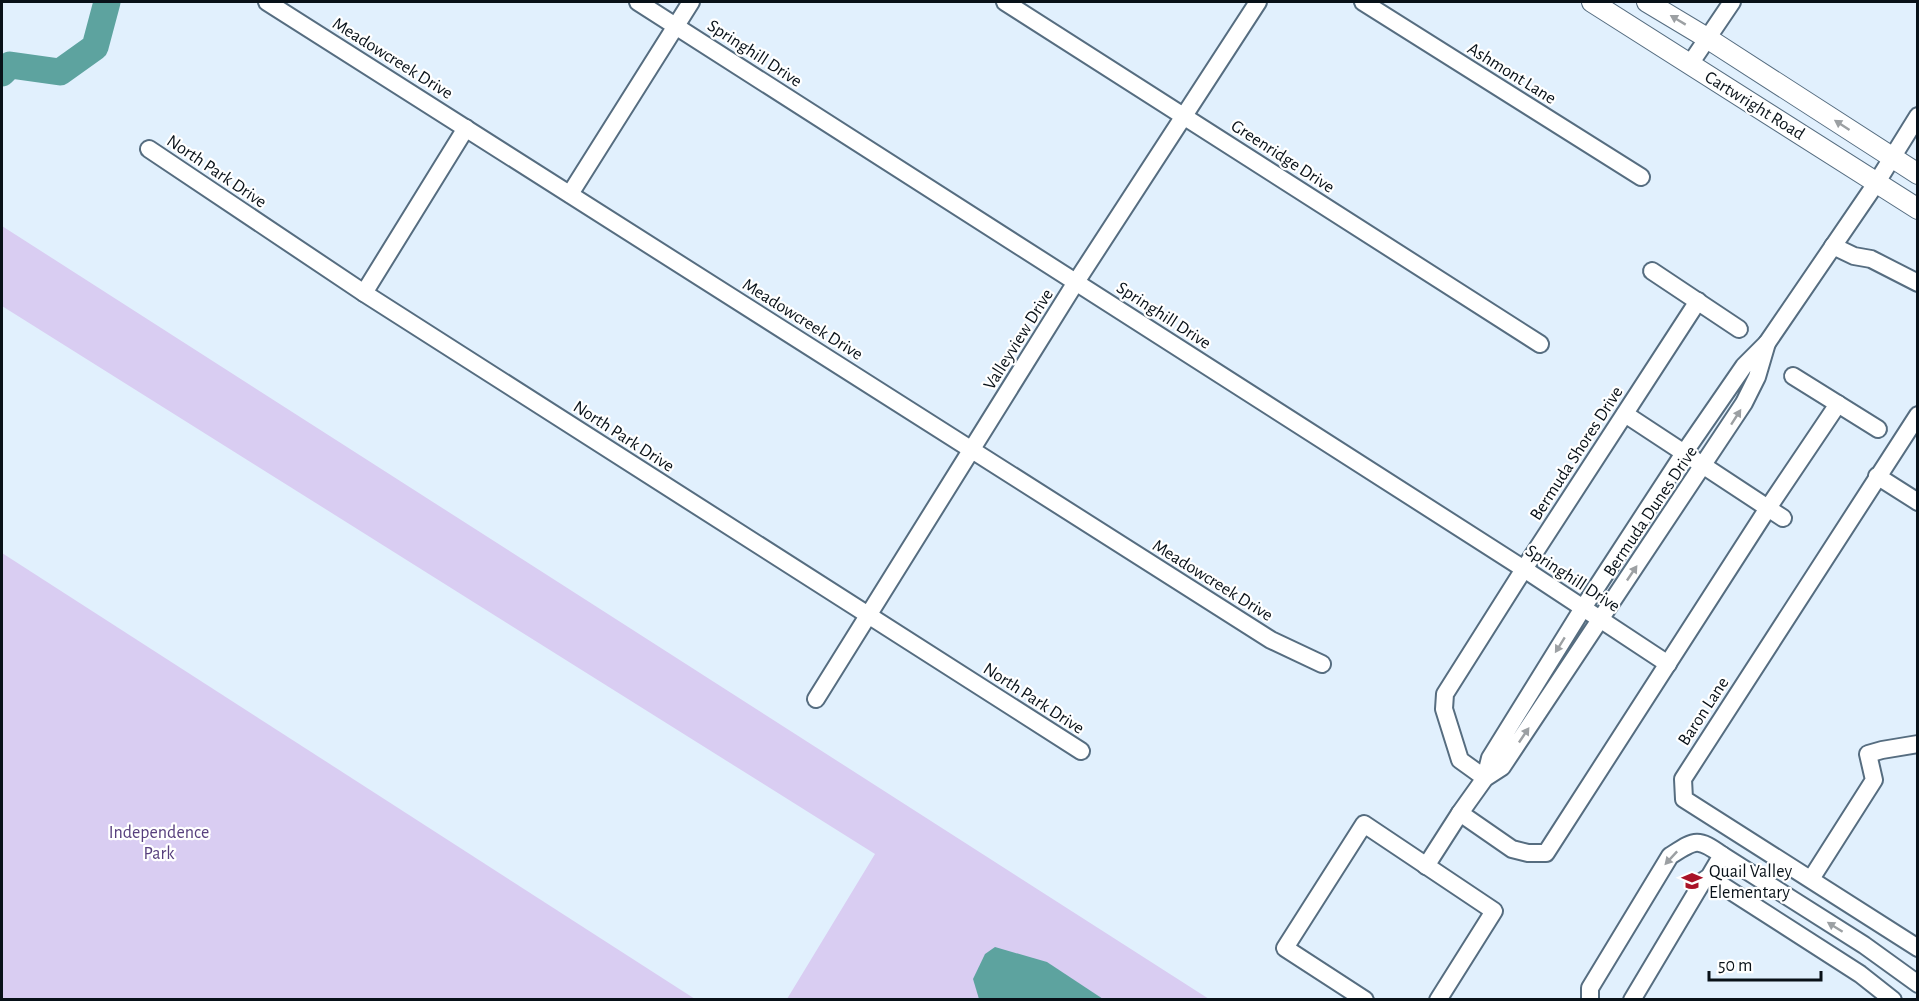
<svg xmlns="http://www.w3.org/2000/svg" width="1919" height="1001" font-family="'Alegreya Sans',sans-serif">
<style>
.green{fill:#d9cdf2}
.water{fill:#5da39f}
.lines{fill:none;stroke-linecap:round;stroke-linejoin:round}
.river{stroke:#5da39f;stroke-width:27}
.minor-casing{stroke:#566d80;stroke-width:20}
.major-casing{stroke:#566d80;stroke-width:22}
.minor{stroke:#fff;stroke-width:16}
.major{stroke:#fff;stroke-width:20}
.oneway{fill:#9ca0a3}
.labels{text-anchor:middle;stroke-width:4.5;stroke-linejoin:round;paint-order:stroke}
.street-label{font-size:18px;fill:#081118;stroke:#fff}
.park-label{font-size:18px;fill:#573f7d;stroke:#fff}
.poi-label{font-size:18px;fill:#081118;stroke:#fff;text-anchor:start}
</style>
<rect width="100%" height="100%" fill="#e1f0fd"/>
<!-- green -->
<g class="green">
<polygon points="2,226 1209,999 787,999 875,854 2,306"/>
<polygon points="2,553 695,999 2,999"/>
</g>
<!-- water -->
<polygon class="water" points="995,947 1047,962 1103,999 979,999 973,979 985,954"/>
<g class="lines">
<!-- river -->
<polyline class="river" points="2,73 10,65 60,72 95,47 107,2"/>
<!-- minor casing -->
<g class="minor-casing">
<g id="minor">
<polyline points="267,2 1271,640 1322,664"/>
<polyline points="638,2 1524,569 1668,664"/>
<polyline points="1005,2 1540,344"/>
<polyline points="1363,2 1641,177"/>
<polyline points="1690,64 1732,2"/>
<polyline points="149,149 364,293 1081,751"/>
<polyline points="570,194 691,2"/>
<polyline points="1833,246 1854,256 1871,259 1918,283"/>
<polyline points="1652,271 1739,329"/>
<polyline points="364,293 466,128"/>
<polyline points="1767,343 1877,182 1918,116"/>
<polyline points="1793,376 1878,429"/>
<polyline points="1625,414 1783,518"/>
<polyline points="1918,415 1683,779 1684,799 1918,948"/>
<polyline points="1877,476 1918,502"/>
<polyline points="816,699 1076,282 1258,2"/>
<polyline points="1485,778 1460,760 1444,709 1445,694 1524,569 1698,301"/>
<polyline points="1460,813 1512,849 1528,853 1546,853 1768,508 1838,404"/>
<polyline points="1426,866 1460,813 1485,778 1502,767 1744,403 1757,377 1767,343 1744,366 1684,453 1583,608 1490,758 1485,778"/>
<polyline points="1709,877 1860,974 1893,1000"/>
<polyline points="1811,879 1874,780 1868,754 1882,750 1918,744"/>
<polyline points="1365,1000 1285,948 1364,824 1494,911 1438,1000"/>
<path d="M1590,1000V988L1670,856C1695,840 1697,837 1722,855L1864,945L1918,984"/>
<polyline points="1632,1000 1703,881 1709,877 1722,855"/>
</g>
</g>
<!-- major casing -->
<g class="major-casing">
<g id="major">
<polyline points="1592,2 1918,209"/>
<polyline points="1647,2 1707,38 1918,174"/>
</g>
</g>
<!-- minor -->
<use href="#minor" class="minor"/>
<!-- major -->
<use href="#major" class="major"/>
</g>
<!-- one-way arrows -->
<defs><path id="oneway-solid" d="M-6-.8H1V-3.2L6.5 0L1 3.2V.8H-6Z" transform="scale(1.5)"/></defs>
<g class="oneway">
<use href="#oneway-solid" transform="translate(1678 20) rotate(-149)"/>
<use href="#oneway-solid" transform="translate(1842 125) rotate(-147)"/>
<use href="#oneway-solid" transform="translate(1736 417) rotate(-57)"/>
<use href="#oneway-solid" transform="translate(1632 573) rotate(-56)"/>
<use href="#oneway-solid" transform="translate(1560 645) rotate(122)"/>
<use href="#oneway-solid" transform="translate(1524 735) rotate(-56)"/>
<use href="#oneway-solid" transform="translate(1671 858) rotate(133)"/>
<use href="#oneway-solid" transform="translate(1835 927) rotate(-148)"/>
</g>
<!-- icons -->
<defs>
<g id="school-bare" transform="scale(1.62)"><path d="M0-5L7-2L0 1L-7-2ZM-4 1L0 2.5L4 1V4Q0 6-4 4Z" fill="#a91227" stroke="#fff" stroke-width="2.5" paint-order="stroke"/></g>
</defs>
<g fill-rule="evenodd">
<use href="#school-bare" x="1692" y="881"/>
</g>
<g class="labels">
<!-- street labels -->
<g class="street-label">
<text transform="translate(755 53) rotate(33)" y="6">Springhill Drive</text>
<text transform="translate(393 58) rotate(32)" y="6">Meadowcreek Drive</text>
<text transform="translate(1512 73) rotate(32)" y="6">Ashmont Lane</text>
<text transform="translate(1755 105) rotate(32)" y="6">Cartwright Road</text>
<text transform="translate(1283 156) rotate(33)" y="6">Greenridge Drive</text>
<text transform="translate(217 171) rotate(34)" y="6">North Park Drive</text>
<text transform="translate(1164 315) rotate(33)" y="6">Springhill Drive</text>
<text transform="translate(803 319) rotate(32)" y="6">Meadowcreek Drive</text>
<text transform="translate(1018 339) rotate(-58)" y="6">Valleyview Drive</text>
<text transform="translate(624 436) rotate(33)" y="6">North Park Drive</text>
<text transform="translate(1576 453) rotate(-57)" y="6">Bermuda Shores Drive</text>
<text transform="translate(1650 511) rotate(-56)" y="6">Bermuda Dunes Drive</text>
<text transform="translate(1573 578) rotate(33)" y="6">Springhill Drive</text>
<text transform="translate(1213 580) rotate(32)" y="6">Meadowcreek Drive</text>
<text transform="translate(1034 698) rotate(33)" y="6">North Park Drive</text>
<text transform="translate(1703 711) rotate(-57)" y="6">Baron Lane</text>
</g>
<!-- park labels -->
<g class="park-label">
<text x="159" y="838">Independence<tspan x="159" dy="21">Park</tspan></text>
</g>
<!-- poi labels -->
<g class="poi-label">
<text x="1709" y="877">Quail Valley<tspan x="1709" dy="21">Elementary</tspan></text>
</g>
</g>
<!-- border -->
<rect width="1919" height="1001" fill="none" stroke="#081118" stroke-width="6"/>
<!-- scale -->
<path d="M1709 971v9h112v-9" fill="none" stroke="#081118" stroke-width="3"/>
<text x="1718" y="971" font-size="18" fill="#081118" stroke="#ffffff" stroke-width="4.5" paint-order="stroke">50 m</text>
</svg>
